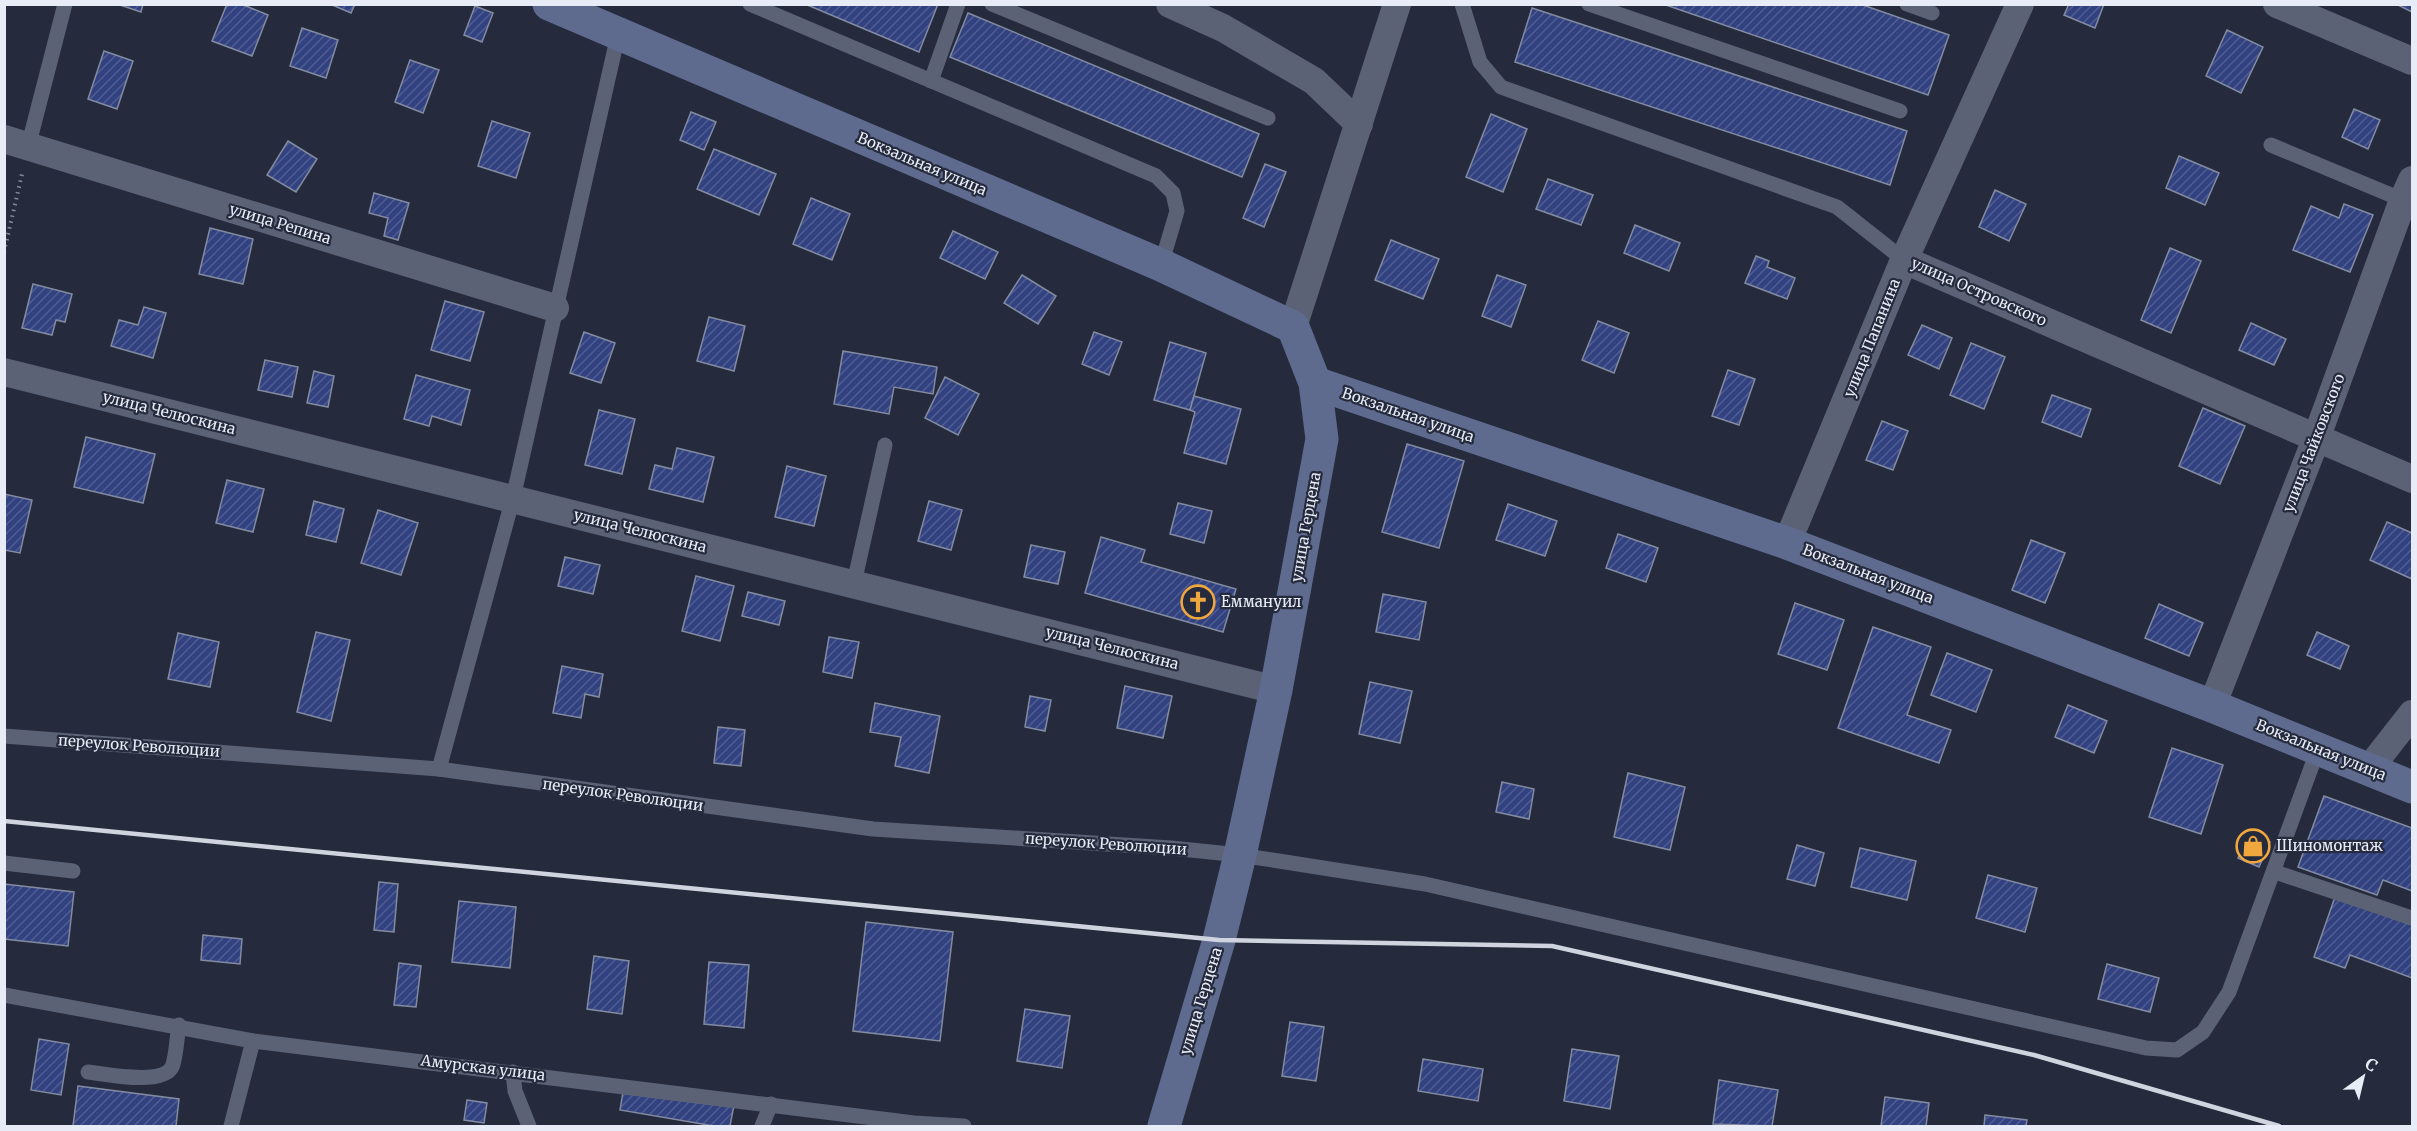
<svg xmlns="http://www.w3.org/2000/svg" width="2417" height="1131" font-family="Merriweather,serif">
<style>
.building{fill:url(#building-hatch);stroke:#838ba0;stroke-width:1.5}
.lines{fill:none;stroke-linecap:round;stroke-linejoin:round}
.path{stroke:#838997;stroke-width:4;stroke-dasharray:1.5 4.5;stroke-linecap:butt}
.service{stroke:#5c6276;stroke-width:15}
.minor{stroke:#5c6276;stroke-width:28}
.secondary{stroke:#5f6a8f;stroke-width:33}
.rail{stroke:#cfd4df;stroke-width:4.5}
.labels{text-anchor:middle;stroke-width:4.5;stroke-linejoin:round;paint-order:stroke}
.street-label{font-size:15px;fill:#e7ecf7;stroke:#252b3c}
.poi-label{font-size:15px;fill:#e7ecf7;stroke:#252b3c;text-anchor:start}
</style>
<defs>
<pattern id="building-hatch" width="6" height="6" patternUnits="userSpaceOnUse" patternTransform="scale(1.5)"><rect width="6" height="6" fill="#324180"/><path d="M-1 1l2-2M0 6l6-6M5 7l2-2" fill="none" stroke="#505d93"/></pattern>
</defs>
<rect width="100%" height="100%" fill="#252b3c"/>
<!-- building -->
<g class="building">
<polygon points="117,4 143,4 141,12"/>
<polygon points="227,4 241,4 268,15 252,56 212,41"/>
<polygon points="330,4 355,4 351,13"/>
<polygon points="805,4 938,4 919,52"/>
<polygon points="1663,4 1860,4 1949,35 1928,95"/>
<polygon points="2069,4 2104,4 2095,28 2064,15"/>
<polygon points="2412,4 2412,12 2398,5 2398,4"/>
<polygon points="475,6 493,13 482,42 464,35"/>
<polygon points="1532,8 1907,131 1890,185 1515,62"/>
<polygon points="968,13 1259,134 1242,177 950,57"/>
<polygon points="302,28 338,40 326,78 290,66"/>
<polygon points="2227,30 2263,47 2241,93 2206,76"/>
<polygon points="104,51 133,61 117,109 88,99"/>
<polygon points="410,60 439,70 423,113 395,102"/>
<polygon points="2354,109 2380,120 2368,149 2342,137"/>
<polygon points="691,112 716,122 704,150 680,140"/>
<polygon points="1491,114 1527,129 1503,192 1466,177"/>
<polygon points="492,121 530,133 516,178 478,166"/>
<polygon points="288,141 317,159 296,192 267,175"/>
<polygon points="714,149 776,174 759,215 697,189"/>
<polygon points="2179,156 2219,173 2205,205 2166,188"/>
<polygon points="1265,164 1286,172 1264,227 1243,218"/>
<polygon points="1548,179 1593,195 1581,225 1536,209"/>
<polygon points="1995,190 2026,204 2009,241 1979,227"/>
<polygon points="374,193 409,203 398,240 384,236 388,218 369,213"/>
<polygon points="811,198 850,214 832,260 793,244"/>
<polygon points="2344,204 2373,215 2350,272 2293,250 2311,206 2339,218"/>
<polygon points="1635,225 1680,243 1669,271 1624,253"/>
<polygon points="210,228 253,239 243,284 199,274"/>
<polygon points="953,231 998,252 985,279 940,258"/>
<polygon points="1391,240 1439,259 1423,299 1375,280"/>
<polygon points="2170,248 2201,261 2171,333 2141,320"/>
<polygon points="1756,256 1769,261 1767,267 1795,278 1787,299 1745,283"/>
<polygon points="1022,275 1056,296 1038,324 1004,303"/>
<polygon points="1497,275 1526,285 1511,327 1482,316"/>
<polygon points="33,284 72,294 65,322 56,320 52,335 22,328"/>
<polygon points="445,301 484,312 470,361 431,350"/>
<polygon points="144,307 166,313 153,358 111,346 119,320 138,325"/>
<polygon points="709,317 745,326 734,371 697,361"/>
<polygon points="1598,321 1629,333 1614,373 1582,360"/>
<polygon points="2251,323 2286,339 2274,365 2239,350"/>
<polygon points="1922,325 1952,338 1939,369 1908,355"/>
<polygon points="584,332 615,343 601,383 570,373"/>
<polygon points="1094,332 1122,342 1109,375 1082,364"/>
<polygon points="1170,342 1206,353 1190,410 1154,400"/>
<polygon points="1971,343 2005,357 1984,409 1950,395"/>
<polygon points="843,351 937,367 933,394 894,387 889,414 834,404"/>
<polygon points="265,360 298,367 292,397 258,390"/>
<polygon points="1728,370 1755,379 1739,425 1712,416"/>
<polygon points="314,371 334,376 328,407 307,403"/>
<polygon points="416,375 470,390 461,425 432,416 429,426 404,419"/>
<polygon points="945,377 979,394 958,435 925,418"/>
<polygon points="2052,395 2091,409 2081,437 2042,422"/>
<polygon points="1194,396 1241,409 1226,464 1184,453 1195,412 1190,410"/>
<polygon points="2203,408 2245,426 2220,484 2179,466"/>
<polygon points="599,410 635,419 622,474 585,465"/>
<polygon points="1882,421 1908,431 1893,470 1866,460"/>
<polygon points="86,437 155,454 143,503 74,487"/>
<polygon points="1407,444 1464,461 1439,548 1382,532"/>
<polygon points="677,448 714,457 703,502 649,489 655,465 672,469"/>
<polygon points="787,466 826,476 814,526 775,517"/>
<polygon points="227,480 264,489 253,532 216,523"/>
<polygon points="4,494 32,500 20,553 4,550"/>
<polygon points="314,501 344,509 336,542 306,535"/>
<polygon points="929,501 962,510 951,550 918,541"/>
<polygon points="1178,503 1212,511 1204,543 1170,534"/>
<polygon points="1508,504 1557,521 1545,556 1496,540"/>
<polygon points="378,510 418,523 401,575 361,563"/>
<polygon points="2387,522 2412,533 2412,579 2370,560"/>
<polygon points="1618,534 1658,548 1646,582 1606,568"/>
<polygon points="1101,537 1145,550 1141,562 1236,589 1223,632 1085,593"/>
<polygon points="2031,540 2065,553 2045,603 2012,590"/>
<polygon points="1031,545 1065,552 1058,584 1024,577"/>
<polygon points="565,557 600,565 593,594 558,586"/>
<polygon points="696,576 734,586 720,641 682,631"/>
<polygon points="748,592 785,601 779,625 742,616"/>
<polygon points="1383,594 1426,602 1419,640 1376,632"/>
<polygon points="1795,603 1844,620 1827,670 1778,654"/>
<polygon points="2159,604 2203,623 2189,656 2145,638"/>
<polygon points="1873,627 1931,647 1907,715 1951,730 1939,763 1838,728"/>
<polygon points="316,632 350,640 331,721 297,712"/>
<polygon points="2317,632 2349,646 2340,669 2307,655"/>
<polygon points="178,633 219,642 210,687 168,679"/>
<polygon points="829,637 859,642 852,678 823,672"/>
<polygon points="1947,653 1992,670 1976,712 1931,695"/>
<polygon points="562,666 603,674 599,697 585,694 581,718 553,713"/>
<polygon points="1370,682 1412,691 1400,743 1359,734"/>
<polygon points="1125,686 1172,696 1163,738 1117,728"/>
<polygon points="1030,696 1051,700 1045,731 1025,727"/>
<polygon points="875,703 940,716 929,773 895,766 901,737 870,732"/>
<polygon points="2068,705 2107,721 2094,753 2055,737"/>
<polygon points="718,727 745,730 741,766 714,763"/>
<polygon points="2172,748 2223,765 2201,834 2149,817"/>
<polygon points="1628,773 1685,787 1670,850 1614,837"/>
<polygon points="1502,782 1534,789 1529,819 1496,812"/>
<polygon points="2324,796 2412,828 2412,891 2383,880 2377,895 2298,867"/>
<polygon points="2248,833 2270,842 2259,867 2238,858"/>
<polygon points="1797,845 1824,853 1815,886 1787,879"/>
<polygon points="1860,848 1916,861 1907,900 1851,887"/>
<polygon points="1988,875 2037,888 2025,932 1976,918"/>
<polygon points="379,882 398,884 394,932 374,930"/>
<polygon points="4,884 74,892 68,946 4,939"/>
<polygon points="2335,897 2412,925 2412,978 2350,955 2345,968 2314,957"/>
<polygon points="459,901 516,907 510,968 452,962"/>
<polygon points="866,922 953,932 940,1041 853,1031"/>
<polygon points="203,935 242,939 240,964 201,960"/>
<polygon points="594,956 629,961 622,1014 587,1009"/>
<polygon points="709,962 749,965 744,1028 704,1024"/>
<polygon points="399,963 421,966 416,1007 394,1005"/>
<polygon points="2107,964 2159,978 2150,1012 2098,999"/>
<polygon points="1025,1009 1070,1016 1062,1068 1017,1061"/>
<polygon points="1290,1022 1324,1027 1316,1081 1282,1076"/>
<polygon points="39,1039 69,1044 61,1095 31,1090"/>
<polygon points="1572,1049 1619,1056 1610,1109 1564,1101"/>
<polygon points="1423,1059 1483,1069 1478,1101 1418,1091"/>
<polygon points="1719,1080 1778,1090 1772,1126 1713,1124"/>
<polygon points="78,1086 179,1099 176,1126 73,1126"/>
<polygon points="624,1086 734,1105 730,1126 714,1126 620,1110"/>
<polygon points="1885,1097 1929,1103 1926,1126 1881,1126"/>
<polygon points="467,1100 487,1103 484,1123 464,1120"/>
<polygon points="1985,1115 2027,1120 2026,1126 1984,1126"/>
</g>
<g class="lines">
<!-- path -->
<polyline class="path" points="4,252 22,174"/>
<!-- service -->
<g class="service">
<polyline points="750,4 1156,176 1173,193 1177,211 1161,265"/>
<polyline points="992,4 1268,118"/>
<polyline points="1462,4 1480,62 1501,87 1837,207 1904,260"/>
<polyline points="1589,4 1900,111"/>
<polyline points="1907,4 1932,13"/>
<polyline points="931,81 958,4"/>
<polyline points="2271,145 2403,200"/>
<polyline points="28,147 65,4"/>
<polyline points="854,583 885,445"/>
<polyline points="4,736 439,769 873,829 1171,848 1240,855 1425,884 2146,1048 2177,1050 2203,1032 2229,992 2318,749"/>
<polyline points="439,769 513,498 618,35"/>
<polyline points="4,863 73,871"/>
<polyline points="2275,872 2412,918"/>
<polyline points="4,995 253,1041 914,1123 964,1126"/>
<path d="M88,1072C106,1074 162,1086 172,1067C176,1058 177,1036 179,1025"/>
<polyline points="513,1072 515,1091 529,1126"/>
<polyline points="231,1126 253,1041"/>
<polyline points="762,1126 771,1104"/>
</g>
<!-- minor -->
<g class="minor">
<polyline points="1170,4 1223,28 1314,81 1359,124"/>
<polyline points="2277,4 2412,61"/>
<polyline points="4,139 555,308"/>
<polyline points="1904,260 2412,479"/>
<polyline points="1293,327 1397,4"/>
<polyline points="4,372 1276,690"/>
<polyline points="1787,543 1904,260 2020,4"/>
<polyline points="2212,706 2316,439 2403,200 2412,180"/>
<polyline points="2369,769 2412,714"/>
</g>
<!-- secondary -->
<g class="secondary">
<polyline points="549,4 1161,265 1293,327 1315,383 1322,439 1276,690 1240,855 1219,940 1164,1126"/>
<polyline points="1315,383 1787,543 2212,706 2412,787"/>
</g>
<!-- rail -->
<polyline class="rail" points="4,821 1219,940 1552,946 2034,1055 2279,1126"/>
</g>
<!-- icons -->
<defs>
<g id="church-ring" transform="scale(1.725)"><circle r="9.5" fill="#252b3c" stroke="#efa73e" stroke-width="1.5"/><path d="M-1.2-6h2.4v3.5h3.3v2.4h-3.3V6h-2.4V-.1h-3.3v-2.4h3.3Z" fill="#efa73e"/></g>
<g id="shop-ring" transform="scale(1.725)"><circle r="9.5" fill="#252b3c" stroke="#efa73e" stroke-width="1.5"/><path d="M-5-2.5h2.3a2.7 3.5 0 0 1 5.4 0H5L5.5 6h-11ZM-1.5-2.5h3a1.5 2.3 0 0 0-3 0Z" fill="#efa73e"/></g>
</defs>
<g fill-rule="evenodd">
<use href="#church-ring" x="1198" y="602"/>
<use href="#shop-ring" x="2253" y="846"/>
</g>
<g class="labels">
<!-- street labels -->
<g class="street-label">
<text transform="translate(922 164) rotate(23)" y="5">Вокзальная улица</text>
<text transform="translate(280 224) rotate(17)" y="5">улица Репина</text>
<text transform="translate(1979 292) rotate(24)" y="5">улица Островского</text>
<text transform="translate(1872 338) rotate(-68)" y="5">улица Папанина</text>
<text transform="translate(169 413) rotate(14)" y="5">улица Челюскина</text>
<text transform="translate(1408 415) rotate(19)" y="5">Вокзальная улица</text>
<text transform="translate(2314 443) rotate(-69)" y="5">улица Чайковского</text>
<text transform="translate(1306 527) rotate(-80)" y="5">улица Герцена</text>
<text transform="translate(640 531) rotate(14)" y="5">улица Челюскина</text>
<text transform="translate(1868 574) rotate(21)" y="5">Вокзальная улица</text>
<text transform="translate(1112 648) rotate(14)" y="5">улица Челюскина</text>
<text transform="translate(139 746) rotate(4)" y="5">переулок Революции</text>
<text transform="translate(2321 750) rotate(22)" y="5">Вокзальная улица</text>
<text transform="translate(623 795) rotate(8)" y="5">переулок Революции</text>
<text transform="translate(1106 844) rotate(4)" y="5">переулок Революции</text>
<text transform="translate(1201 1001) rotate(-73)" y="5">улица Герцена</text>
<text transform="translate(483 1068) rotate(7)" y="5">Амурская улица</text>
</g>
<!-- poi labels -->
<g class="poi-label">
<text x="1221" y="607">Еммануил</text>
<text x="2276" y="851">Шиномонтаж</text>
</g>
</g>
<!-- border -->
<rect width="2417" height="1131" fill="none" stroke="#e7ecf7" stroke-width="12"/>
<!-- north arrow -->
<g transform="translate(2363 1077) rotate(34)" stroke="#252b3c" stroke-width="4.5" paint-order="stroke">
<path d="M0-4.5L10 22L0 15L-10 22Z" fill="#e7ecf7"/>
<text y="-9" font-size="16" font-weight="bold" text-anchor="middle" fill="#e7ecf7">С</text>
</g>
</svg>
